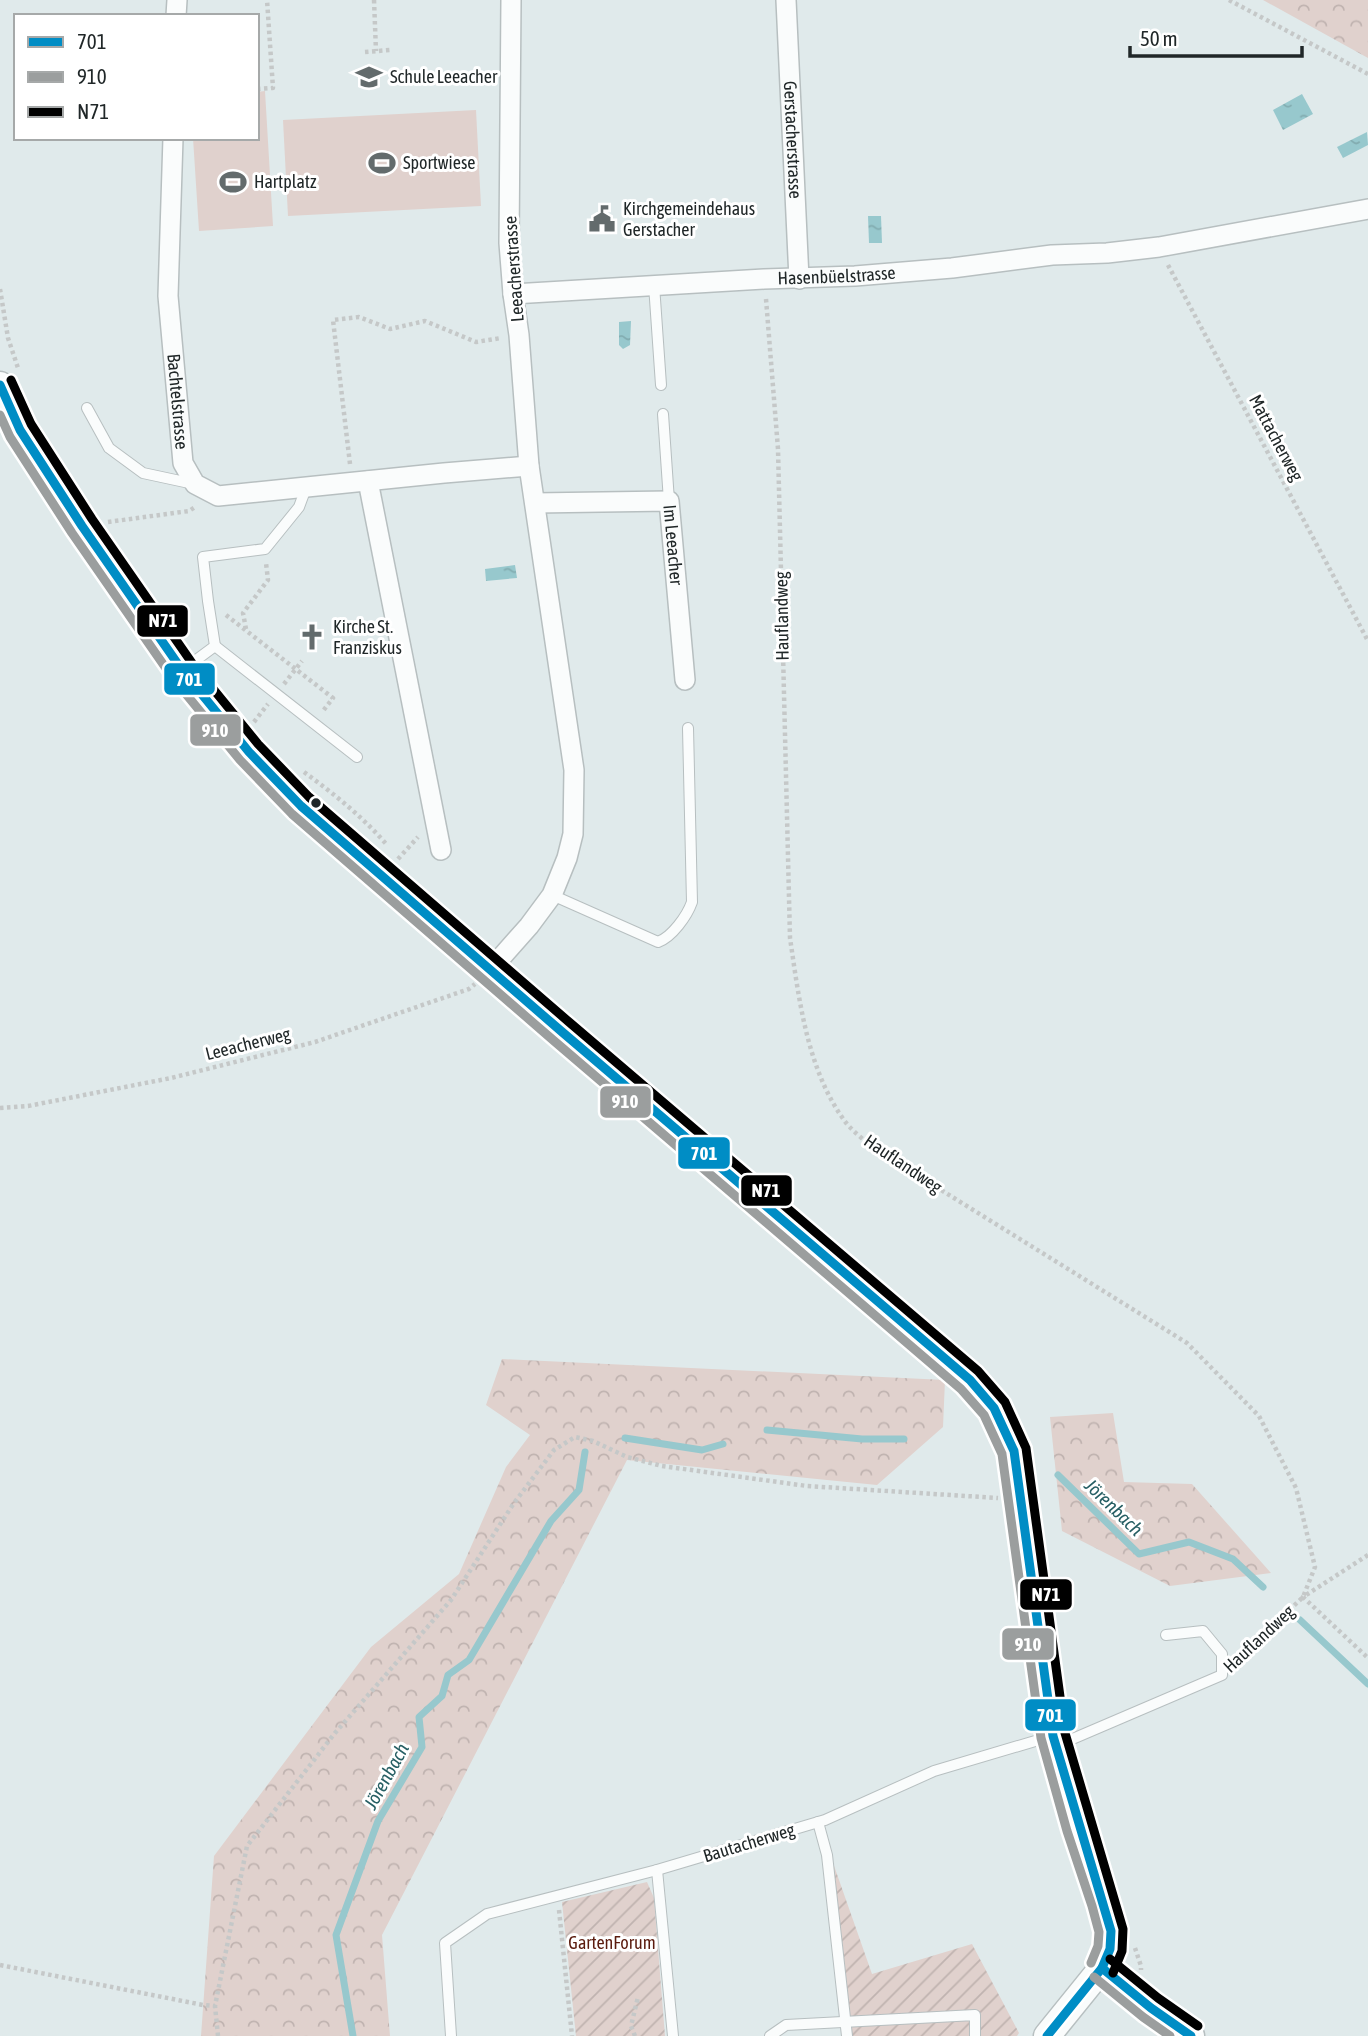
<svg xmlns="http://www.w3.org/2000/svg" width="1368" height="2036" font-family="'Asap Condensed',sans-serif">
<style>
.forest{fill:url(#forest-crowns)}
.garden{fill:url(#garden-furrows)}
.pitch{fill:#e0d1cd}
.water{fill:url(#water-ripples)}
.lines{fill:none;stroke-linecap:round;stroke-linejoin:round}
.stream{stroke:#97c8cd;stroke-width:7}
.lane-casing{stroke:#b7bfc0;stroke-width:12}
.street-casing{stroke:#b7bfc0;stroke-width:22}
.secondary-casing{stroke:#b7bfc0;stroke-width:29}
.path{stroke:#c5c8c8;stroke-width:4.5;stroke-dasharray:3.5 3.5;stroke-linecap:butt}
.lane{stroke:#fafcfc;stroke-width:10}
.street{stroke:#fafcfc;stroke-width:19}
.secondary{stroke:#fafcfc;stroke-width:26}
.bus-1-casing{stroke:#fff;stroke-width:14}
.bus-2-casing{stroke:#fff;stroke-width:14}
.bus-3-casing{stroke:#fff;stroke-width:14}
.bus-1{stroke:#008dc5;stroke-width:9}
.bus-2{stroke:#9b9e9e;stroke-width:9}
.bus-3{stroke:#000;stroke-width:9}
.bus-dot{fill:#202728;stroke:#fff;stroke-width:2.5}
.labels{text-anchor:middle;stroke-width:6;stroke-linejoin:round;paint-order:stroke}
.poi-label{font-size:18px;fill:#202728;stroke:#fff;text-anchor:start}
.street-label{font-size:18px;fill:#202728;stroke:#fff}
.park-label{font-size:18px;fill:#5b1b0e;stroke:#fff}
.water-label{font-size:19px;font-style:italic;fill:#275f64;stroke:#fff}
.line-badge{stroke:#fff;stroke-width:2.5}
.badge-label{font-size:19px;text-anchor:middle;font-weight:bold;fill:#fff}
</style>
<defs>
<pattern id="forest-crowns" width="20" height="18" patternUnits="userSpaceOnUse" patternTransform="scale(1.75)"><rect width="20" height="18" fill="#e0d1cd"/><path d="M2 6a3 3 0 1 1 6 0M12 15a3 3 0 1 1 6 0" fill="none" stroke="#c0b3b0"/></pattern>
<pattern id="garden-furrows" width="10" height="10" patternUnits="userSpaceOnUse" patternTransform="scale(1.75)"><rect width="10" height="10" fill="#e0d1cd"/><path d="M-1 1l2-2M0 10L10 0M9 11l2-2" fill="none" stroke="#c0b3b0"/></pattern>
<pattern id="water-ripples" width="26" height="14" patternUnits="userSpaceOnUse" patternTransform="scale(1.75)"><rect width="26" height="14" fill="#97c8cd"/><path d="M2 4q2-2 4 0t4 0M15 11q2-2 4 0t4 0" fill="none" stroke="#82acb0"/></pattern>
</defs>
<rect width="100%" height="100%" fill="#e0eaeb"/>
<!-- forest -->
<g class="forest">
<polygon points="1263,0 1368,0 1368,58"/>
<polygon points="502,1359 945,1380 943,1427 877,1485 627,1460 382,1935 390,2036 201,2036 214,1856 371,1647 459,1574 506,1467 530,1435 486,1405"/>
<polygon points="1113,1413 1124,1482 1192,1484 1271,1573 1170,1586 1062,1531 1050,1417"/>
</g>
<!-- garden -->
<g class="garden">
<polygon points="832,1860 872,1974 972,1944 1019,2033 1017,2036 852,2036"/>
<polygon points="647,1882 654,1898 665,2036 576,2036 562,1902"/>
</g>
<!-- pitch -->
<g class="pitch">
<polygon points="265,91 273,226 199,231 193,138 257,138 257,92"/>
<polygon points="476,110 481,206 288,216 283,120"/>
</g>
<!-- water -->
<g class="water">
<polygon points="1302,94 1313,114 1283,130 1273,110"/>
<polygon points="1367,132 1368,145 1343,158 1337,147"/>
<polygon points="868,216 881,216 882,243 869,243"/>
<polygon points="631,321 630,345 623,349 619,345 619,322"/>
<polygon points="515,565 517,578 486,581 485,569"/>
</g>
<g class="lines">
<!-- stream -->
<g class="stream">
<polyline points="767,1430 862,1439 904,1439"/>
<polyline points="625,1438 702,1450 723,1444"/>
<polyline points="1058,1475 1139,1554 1189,1542 1233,1559 1263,1587"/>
<polyline points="1300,1620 1368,1684"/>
<polyline points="353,2036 336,1935 378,1821 422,1747 419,1717 442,1696 448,1675 469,1660 551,1521 579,1490 585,1452"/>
</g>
<!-- lane casing -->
<g class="lane-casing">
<g id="lane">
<polyline points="654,285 661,385"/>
<polyline points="87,408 109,448 143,473 194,484"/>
<polyline points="663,414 669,501"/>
<polyline points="215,646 357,757"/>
<polyline points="184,669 215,646 208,601 203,557 265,549 299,507 306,488"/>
<path d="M552,895L658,942C672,937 687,916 692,902L688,728"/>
<polyline points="1056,1746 1222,1675 1222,1654 1203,1631 1166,1635"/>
<polyline points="818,1822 827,1855 847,2036"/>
<polyline points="657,1870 673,2036"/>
<polyline points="451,2036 445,1943 487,1914 657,1870 825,1820 934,1771 1052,1736"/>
<polyline points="770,2036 786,2025 975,2015 975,2036"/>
</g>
</g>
<!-- street casing -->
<g class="street-casing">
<g id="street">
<path id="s1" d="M786,0L799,279"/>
<polyline points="176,16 177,0"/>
<path id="s2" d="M173,138L168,296L183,463L195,484L218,496L444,473L529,466"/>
<path id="s3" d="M513,294L764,279L855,276L952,268L1052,255L1107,253L1159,247L1368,209"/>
<polyline points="368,481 441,850"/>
<path id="s4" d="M535,503L669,501L685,680"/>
<polyline points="490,970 529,926 552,895 567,858 573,834 574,770 529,466 519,335 513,294 509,243 511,0"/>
</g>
</g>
<!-- secondary casing -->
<g class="secondary-casing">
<g id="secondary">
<polyline points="0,385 20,430 82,526 182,670 249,752 301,806 561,1031 941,1355 970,1380 994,1408 1014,1451 1053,1736 1079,1828 1104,1903 1111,1931 1110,1949 1102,1968 1047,2036"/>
<polyline points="1102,1968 1151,2008 1191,2036"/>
</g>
</g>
<!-- path -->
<g class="path">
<polyline points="374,0 376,51"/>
<polyline points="1229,0 1368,74"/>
<polyline points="365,52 390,50"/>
<polyline points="257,89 273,88 267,0"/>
<polyline points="1168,265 1368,641"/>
<polyline points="0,289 8,338 18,368"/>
<path d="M766,299L778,449L790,938C799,999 807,1069 844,1120C851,1130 863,1139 872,1147L1187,1343L1259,1416L1296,1488L1315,1567L1303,1597L1238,1660"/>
<polyline points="350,464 333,320 359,317 390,329 425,321 476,342 501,338"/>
<polyline points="108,522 189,511 195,507"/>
<polyline points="226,615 333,698 323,711"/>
<polyline points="246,629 243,613 268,580 266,563"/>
<polyline points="284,684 302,661"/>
<polyline points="254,722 268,704"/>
<path d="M304,772C334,794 363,817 387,845"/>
<polyline points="398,859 418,837"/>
<polyline points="0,1108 28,1106 171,1078 315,1042 469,989 475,984"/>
<polyline points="1368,1555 1303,1597 1368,1658"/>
<polyline points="559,1910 572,2036"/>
<polyline points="1135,1948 1141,1966 1141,1970"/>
<polyline points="0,1965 203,2005 215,2006"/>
<polyline points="218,2036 215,2006 247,1846 335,1733 451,1600 514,1503 554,1450 575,1437 593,1441 627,1457 662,1466 807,1486 998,1498"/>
<polyline points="635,2036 631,2026 638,1997"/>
</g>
<!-- lane -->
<use href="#lane" class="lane"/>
<!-- street -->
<use href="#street" class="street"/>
<!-- secondary -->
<use href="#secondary" class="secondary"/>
<!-- bus-1 casing -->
<g class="bus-1-casing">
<g id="bus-1">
<polyline points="0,385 20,430 82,526 182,670 249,752 301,806 561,1031 970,1380 994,1408 1014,1451 1053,1736 1111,1931 1110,1949 1102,1968 1047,2036"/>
<polyline points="1102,1968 1151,2008 1191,2036"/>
</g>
</g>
<!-- bus-2 casing -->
<g class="bus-2-casing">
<g id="bus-2">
<polyline points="0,415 10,437 72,533 172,677 240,760 292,814 553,1040 961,1389 984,1415 1002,1454 1041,1738 1067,1831 1092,1906 1099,1932 1098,1946 1091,1963"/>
<polyline points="1094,1977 1143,2017 1170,2036"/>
</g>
</g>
<!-- bus-3 casing -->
<g class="bus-3-casing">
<g id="bus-3">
<polyline points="11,380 31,424 92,519 192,663 258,744 309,797 569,1022 978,1371 1005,1402 1026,1448 1065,1733 1123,1929 1122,1951 1113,1973"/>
<polyline points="1110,1959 1158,1998 1198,2026"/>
</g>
</g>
<!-- bus-1 -->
<use href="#bus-1" class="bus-1"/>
<!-- bus-2 -->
<use href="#bus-2" class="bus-2"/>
<!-- bus-3 -->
<use href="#bus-3" class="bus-3"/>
</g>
<!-- icons -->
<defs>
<g id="school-bare" transform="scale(2.1)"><path d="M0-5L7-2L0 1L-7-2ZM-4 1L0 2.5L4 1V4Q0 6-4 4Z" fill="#636b6c" stroke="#fff" stroke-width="2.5" paint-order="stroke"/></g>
<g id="stadium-bare" transform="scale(2.1)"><path d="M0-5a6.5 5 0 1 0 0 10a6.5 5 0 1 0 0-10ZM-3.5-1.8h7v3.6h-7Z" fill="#636b6c" stroke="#fff" stroke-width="2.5" paint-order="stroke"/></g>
<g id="civic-bare" transform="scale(2.1)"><path d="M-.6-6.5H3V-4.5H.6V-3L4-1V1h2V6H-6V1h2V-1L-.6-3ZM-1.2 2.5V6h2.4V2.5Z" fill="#636b6c" stroke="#fff" stroke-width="2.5" paint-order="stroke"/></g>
<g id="church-bare" transform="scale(2.1)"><path d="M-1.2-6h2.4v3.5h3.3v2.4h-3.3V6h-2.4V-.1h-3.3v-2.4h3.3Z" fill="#636b6c" stroke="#fff" stroke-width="2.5" paint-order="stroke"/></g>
</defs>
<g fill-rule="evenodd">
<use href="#school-bare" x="369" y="77"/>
<use href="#stadium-bare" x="382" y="163"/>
<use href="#stadium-bare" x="233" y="182"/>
<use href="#civic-bare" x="602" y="219"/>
<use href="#church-bare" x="312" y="637"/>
</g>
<!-- markers -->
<circle class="bus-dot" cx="316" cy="803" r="6"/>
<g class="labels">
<!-- poi labels -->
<g class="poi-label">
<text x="390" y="83">Schule Leeacher</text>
<text x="403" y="169">Sportwiese</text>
<text x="254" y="188">Hartplatz</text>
<text x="623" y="215">Kirchgemeindehaus<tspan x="623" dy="21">Gerstacher</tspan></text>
<text x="333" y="633">Kirche St.<tspan x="333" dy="21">Franziskus</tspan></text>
</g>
<!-- street labels -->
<g class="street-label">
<text dy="6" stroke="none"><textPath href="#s1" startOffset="140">Gerstacherstrasse</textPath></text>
<text transform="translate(514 269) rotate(-94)" y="6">Leeacherstrasse</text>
<text dy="6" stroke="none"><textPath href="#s3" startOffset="324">Hasenbüelstrasse</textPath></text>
<text dy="6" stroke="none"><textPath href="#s2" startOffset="264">Bachtelstrasse</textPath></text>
<text transform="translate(1276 438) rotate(62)" y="6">Mattacherweg</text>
<text dy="6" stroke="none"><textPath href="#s4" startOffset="178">Im Leeacher</textPath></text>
<text transform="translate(782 616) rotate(-91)" y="6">Hauflandweg</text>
<text transform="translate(248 1044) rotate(-14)" y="6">Leeacherweg</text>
<text transform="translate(903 1164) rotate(34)" y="6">Hauflandweg</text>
<text transform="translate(1259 1639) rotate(-43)" y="6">Hauflandweg</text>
<text transform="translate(749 1843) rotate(-17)" y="6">Bautacherweg</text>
</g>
<!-- park labels -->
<g class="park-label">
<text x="612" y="1949">GartenForum</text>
</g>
<!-- water labels -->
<g class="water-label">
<text transform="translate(1114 1507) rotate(44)" y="7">Jörenbach</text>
<text transform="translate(386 1776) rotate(-61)" y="7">Jörenbach</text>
</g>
</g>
<g class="line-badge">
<rect x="136" y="604" width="53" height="34" rx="7" fill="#000"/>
<rect x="163" y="662" width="53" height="34" rx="7" fill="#008dc5"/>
<rect x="189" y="713" width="53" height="34" rx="7" fill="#9b9e9e"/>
<rect x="599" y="1085" width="53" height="34" rx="7" fill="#9b9e9e"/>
<rect x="677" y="1136" width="54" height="34" rx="7" fill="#008dc5"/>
<rect x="740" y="1174" width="53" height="33" rx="7" fill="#000"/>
<rect x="1019" y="1578" width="54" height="33" rx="7" fill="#000"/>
<rect x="1001" y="1627" width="54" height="34" rx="7" fill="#9b9e9e"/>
<rect x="1024" y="1698" width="53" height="34" rx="7" fill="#008dc5"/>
</g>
<g class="badge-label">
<text x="163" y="627">N71</text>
<text x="189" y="686">701</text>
<text x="215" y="737">910</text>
<text x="625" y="1108">910</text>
<text x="704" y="1160">701</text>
<text x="766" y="1197">N71</text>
<text x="1046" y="1601">N71</text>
<text x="1028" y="1651">910</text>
<text x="1050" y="1722">701</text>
</g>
<!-- legend -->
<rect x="14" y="14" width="245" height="126" fill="#ffffff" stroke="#a6a9a9" stroke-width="2"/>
<rect x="28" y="37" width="35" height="10" fill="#008dc5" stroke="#a6a9a9" stroke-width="2"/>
<text x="77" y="49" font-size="21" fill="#202728">701</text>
<rect x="28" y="72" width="35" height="10" fill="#9b9e9e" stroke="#a6a9a9" stroke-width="2"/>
<text x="77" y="84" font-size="21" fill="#202728">910</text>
<rect x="28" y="107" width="35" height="10" fill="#000000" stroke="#a6a9a9" stroke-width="2"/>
<text x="77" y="119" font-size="21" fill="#202728">N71</text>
<!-- scale -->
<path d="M1130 46v10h172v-10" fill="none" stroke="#202728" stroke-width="3.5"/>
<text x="1140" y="46" font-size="21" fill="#202728" stroke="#ffffff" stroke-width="5" paint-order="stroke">50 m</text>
</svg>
